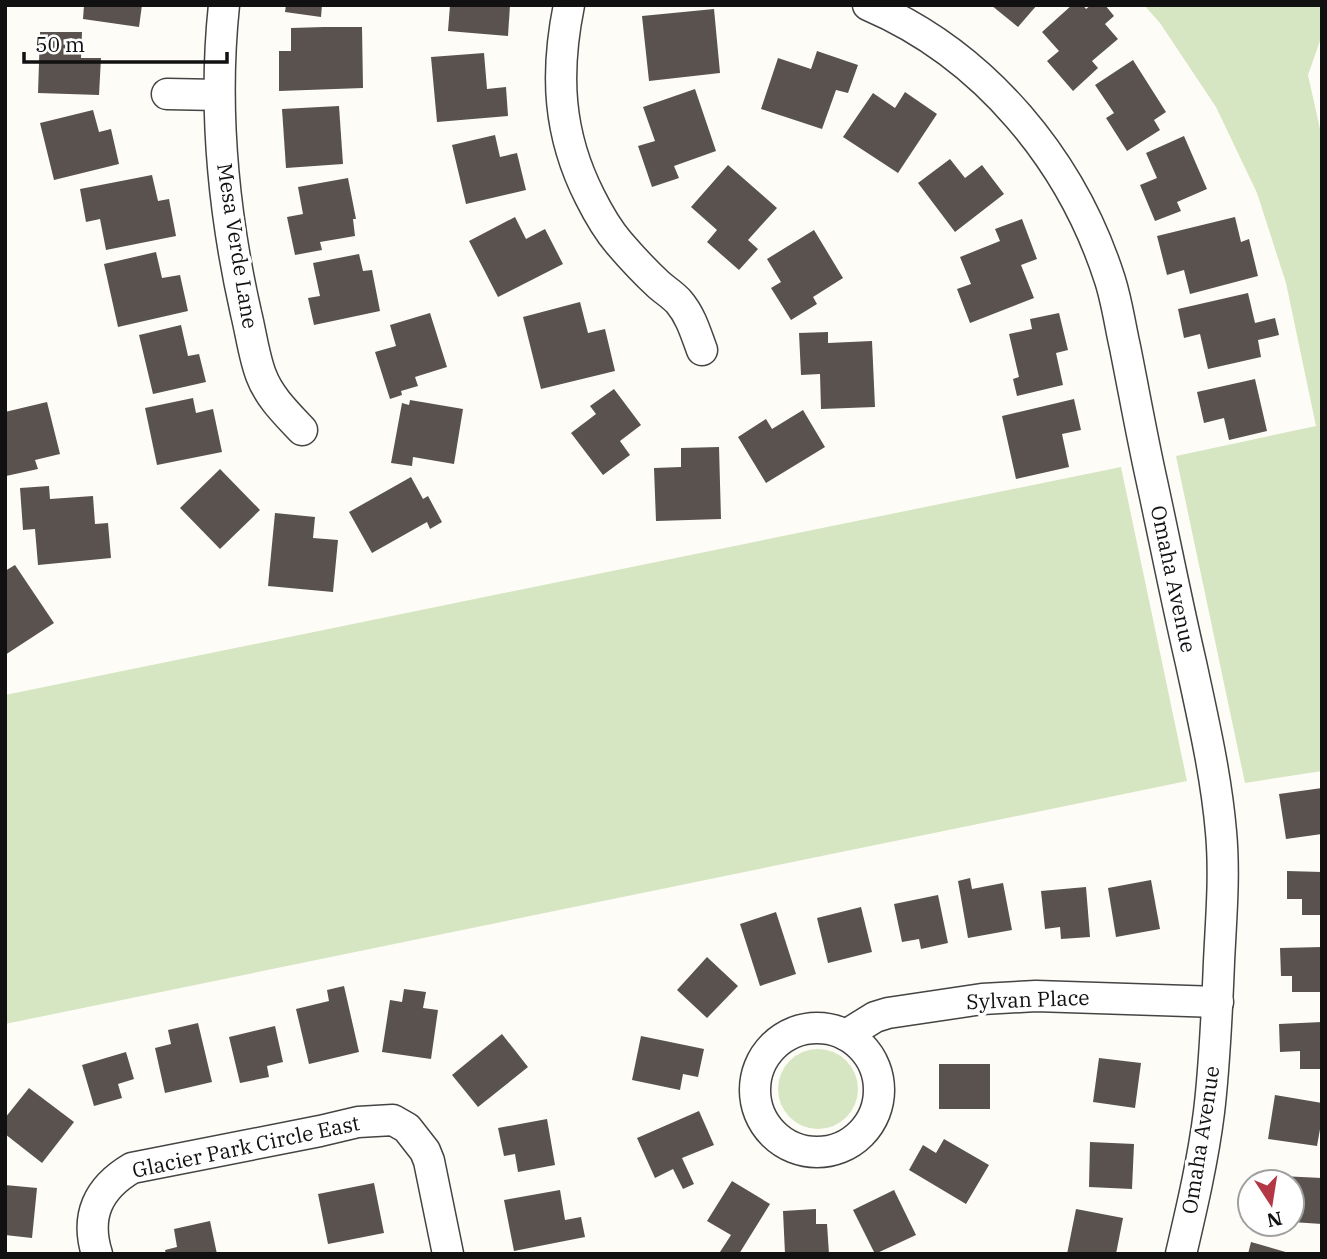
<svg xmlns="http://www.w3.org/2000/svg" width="1327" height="1259" font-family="'IBM Plex Serif',serif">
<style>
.green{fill:#d7e6c2}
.building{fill:#59524e}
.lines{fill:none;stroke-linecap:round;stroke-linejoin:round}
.minor-casing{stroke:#444;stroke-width:33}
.minor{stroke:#fff;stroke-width:30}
.labels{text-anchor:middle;stroke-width:7;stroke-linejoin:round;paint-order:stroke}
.street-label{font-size:21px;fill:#111;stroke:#fff}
</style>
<rect width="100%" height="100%" fill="#fefcf6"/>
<!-- green -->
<g class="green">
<polygon points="1144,5 1322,5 1322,35 1308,75 1322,138 1322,771 1245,783 1176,456 1316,426 1286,283 1257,193 1216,107 1160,23"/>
<polygon points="1121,467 1187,781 5,1024 5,695"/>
<circle cx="818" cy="1089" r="40"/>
</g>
<!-- building -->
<g class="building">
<polygon points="84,5 142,5 139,27 83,19"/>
<polygon points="286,5 322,5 321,17 285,12"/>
<polygon points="450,5 510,5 508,36 448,31"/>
<polygon points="991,5 1037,5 1018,27"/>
<polygon points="1072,5 1083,5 1086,9 1091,5 1105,5 1114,16 1105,24 1118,39 1092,61 1098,68 1073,91 1047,61 1059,51 1042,32"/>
<polygon points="714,9 720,73 649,81 642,16"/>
<polygon points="324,27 362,27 363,88 279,91 279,51 291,51 291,28"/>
<polygon points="40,32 82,32 81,58 101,58 99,95 38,93"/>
<polygon points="817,51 858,65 848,93 836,90 822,129 761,109 778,58 811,69"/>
<polygon points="484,53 487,89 506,87 508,116 437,122 431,57"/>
<polygon points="1133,60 1166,112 1154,120 1160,130 1127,151 1106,118 1114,113 1095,85"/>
<polygon points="695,89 716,151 674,166 679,178 652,187 638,146 655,141 643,107"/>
<polygon points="905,92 937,114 898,173 843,137 873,93 895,108"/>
<polygon points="339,106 343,164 286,168 282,109"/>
<polygon points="93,110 99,132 111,129 119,164 54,180 40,123"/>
<polygon points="495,135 500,157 517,153 526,190 466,204 452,145"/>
<polygon points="1184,136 1207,189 1177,202 1181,211 1155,221 1140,185 1157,178 1146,153"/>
<polygon points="950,159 965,178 982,165 1004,194 955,232 918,183"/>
<polygon points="728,165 777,208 748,240 758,249 739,270 707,242 717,230 691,207"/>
<polygon points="152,175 158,201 169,199 176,236 106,250 100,219 86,222 80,189"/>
<polygon points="348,178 356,219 353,219 355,236 320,242 322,250 295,255 287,217 303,214 298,187"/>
<polygon points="515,217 526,239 545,229 563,264 498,297 469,241"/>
<polygon points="1235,217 1241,242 1249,239 1258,276 1190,294 1184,270 1167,275 1157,236"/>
<polygon points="1022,219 1037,259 1021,265 1034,298 970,323 957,289 971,284 960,257 1000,241 995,229"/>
<polygon points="814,230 843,278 813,297 817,304 791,320 771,288 781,282 767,259"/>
<polygon points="156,252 162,278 180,275 188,311 118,327 104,264"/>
<polygon points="359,254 363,271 372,270 380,311 314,325 308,298 320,296 313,263"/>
<polygon points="1248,293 1255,323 1275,318 1279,335 1258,340 1261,357 1208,369 1200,334 1184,338 1178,309"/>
<polygon points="580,302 588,333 605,329 615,371 541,389 523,317"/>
<polygon points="430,313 447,367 415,377 418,386 401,391 402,395 390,399 375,352 396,346 390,325"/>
<polygon points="1059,313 1068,350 1056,353 1063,385 1017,396 1013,379 1019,377 1009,334 1032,329 1030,319"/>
<polygon points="181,325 188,356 199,354 206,382 153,394 139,335"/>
<polygon points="828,332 828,343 872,341 875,407 821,409 820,374 801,375 799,333"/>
<polygon points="1255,379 1267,431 1229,440 1224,418 1204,423 1197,392"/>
<polygon points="614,389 641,425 620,441 630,455 603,475 571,433 596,414 590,406"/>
<polygon points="193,398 196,413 213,409 222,452 157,465 145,408"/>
<polygon points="1074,399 1081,430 1062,434 1069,467 1016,479 1002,416"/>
<polygon points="410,400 463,409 454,464 413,457 412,466 391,463 402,403 409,405"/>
<polygon points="47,402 60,454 35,460 38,469 6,476 5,412"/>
<polygon points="803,410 825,447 766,483 738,437 766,419 772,429"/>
<polygon points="719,447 721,519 656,521 654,468 681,467 681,448"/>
<polygon points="220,469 260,510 220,549 180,508"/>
<polygon points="411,477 423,499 428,496 442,522 430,529 427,522 372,553 349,512"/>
<polygon points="49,486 50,499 93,496 95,524 108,523 111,558 38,565 35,529 23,530 20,488"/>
<polygon points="275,513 315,517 313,538 338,540 333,592 268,586"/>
<polygon points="15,565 54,623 5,655 5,571"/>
<polygon points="1322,788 1322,834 1286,839 1279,794"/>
<polygon points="1287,871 1322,872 1322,915 1302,915 1302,899 1287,899"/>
<polygon points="970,878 972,889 1003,883 1012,930 968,938 958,881"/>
<polygon points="1151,880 1160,929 1116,937 1108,888"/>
<polygon points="1086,887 1090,937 1061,939 1060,927 1045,929 1041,891"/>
<polygon points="938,895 948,943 921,949 919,939 902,942 894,904"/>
<polygon points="861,907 872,952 828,963 817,918"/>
<polygon points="776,912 796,974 760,986 740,924"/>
<polygon points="1322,947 1322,992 1292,992 1292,976 1281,976 1280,948"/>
<polygon points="707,957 738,986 707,1018 677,990"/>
<polygon points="344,986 359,1052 309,1064 296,1009 329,1001 327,990"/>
<polygon points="404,989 426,992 423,1008 438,1010 431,1059 382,1052 390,1000 402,1002"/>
<polygon points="1322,1022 1322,1069 1300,1069 1300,1051 1280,1052 1279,1024"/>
<polygon points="198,1023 212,1082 165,1093 155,1048 171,1044 168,1030"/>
<polygon points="275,1026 283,1062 267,1066 269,1077 240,1083 229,1037"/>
<polygon points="502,1034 528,1067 478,1107 452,1075"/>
<polygon points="641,1036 704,1049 698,1077 683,1074 680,1090 632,1080"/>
<polygon points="126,1052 134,1079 118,1084 122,1098 94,1106 82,1065"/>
<polygon points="1099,1058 1141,1063 1135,1108 1093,1102"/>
<rect x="939" y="1064" width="51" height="45"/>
<polygon points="29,1088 74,1122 42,1163 5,1134 5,1118"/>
<polygon points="1275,1095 1322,1103 1322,1118 1317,1146 1268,1139"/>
<polygon points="699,1111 714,1145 682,1158 694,1184 683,1189 673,1169 655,1178 637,1138"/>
<polygon points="547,1119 555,1165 518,1172 515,1154 504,1156 498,1128"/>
<polygon points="944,1139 989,1165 966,1204 909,1170 923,1145 936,1153"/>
<polygon points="1090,1142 1134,1144 1132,1189 1089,1187"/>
<polygon points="1262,1175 1322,1178 1322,1224 1292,1222 1292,1182 1262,1182"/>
<polygon points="732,1181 770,1204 739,1254 723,1254 720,1252 731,1235 707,1221"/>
<polygon points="374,1183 384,1233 328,1244 318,1194"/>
<polygon points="5,1185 37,1188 32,1238 5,1235"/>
<polygon points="560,1190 565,1220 581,1217 585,1237 514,1251 504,1200"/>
<polygon points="894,1190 916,1235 875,1254 853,1210"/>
<polygon points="816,1209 816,1224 827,1224 829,1254 785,1254 783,1211"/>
<polygon points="1076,1209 1123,1218 1116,1254 1067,1254"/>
<polygon points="210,1221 217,1254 166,1254 165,1250 177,1247 174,1229"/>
<polygon points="1251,1242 1289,1253 1289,1254 1248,1254"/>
</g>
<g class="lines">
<!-- minor casing -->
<g class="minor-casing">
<g id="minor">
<path d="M224,5C213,109 223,211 246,313C251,333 254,357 261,375C269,397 287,414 302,430"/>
<path d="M569,5C555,74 558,134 590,197C598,213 607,229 619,243C631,257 645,272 659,285C666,291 674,296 679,302C691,316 696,334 702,350"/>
<path d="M868,5C985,55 1072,161 1110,280C1117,302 1120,325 1125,347C1134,392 1142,437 1152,482C1165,542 1177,603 1191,663C1203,719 1216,774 1221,832C1225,875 1221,919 1219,962C1217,1012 1215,1062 1209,1112C1203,1160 1192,1207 1181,1254"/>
<polyline points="167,94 219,95"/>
<circle cx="817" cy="1090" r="62"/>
<polyline points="846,1035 875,1017 888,1013 982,999 1036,996 1218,1002"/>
<path d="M97,1254C85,1216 98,1188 132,1168L320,1131L358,1122L393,1120L407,1128L425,1151L429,1161L448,1254"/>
</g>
</g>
<!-- minor -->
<use href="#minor" class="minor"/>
</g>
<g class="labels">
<!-- street labels -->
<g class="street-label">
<text transform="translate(237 246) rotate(81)" y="7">Mesa Verde Lane</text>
<text transform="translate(1173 579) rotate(78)" y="7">Omaha Avenue</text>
<text transform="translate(1028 1000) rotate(-2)" y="7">Sylvan Place</text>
<text transform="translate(1201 1140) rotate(-81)" y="7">Omaha Avenue</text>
<text transform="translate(246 1147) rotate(-12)" y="7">Glacier Park Circle East</text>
</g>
</g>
<!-- border -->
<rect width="1327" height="1259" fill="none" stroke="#111111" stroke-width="14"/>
<!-- north arrow -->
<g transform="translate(1271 1203) rotate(168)"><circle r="33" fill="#ffffff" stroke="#a0a0a0" stroke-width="2"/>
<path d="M0-5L12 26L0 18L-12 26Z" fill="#b33744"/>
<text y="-10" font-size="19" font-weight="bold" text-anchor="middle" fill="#111111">N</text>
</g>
<!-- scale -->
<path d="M24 52v10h203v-10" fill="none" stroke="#111111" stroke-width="3.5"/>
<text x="35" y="52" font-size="21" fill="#111111" stroke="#ffffff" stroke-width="5" paint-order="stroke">50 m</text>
</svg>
